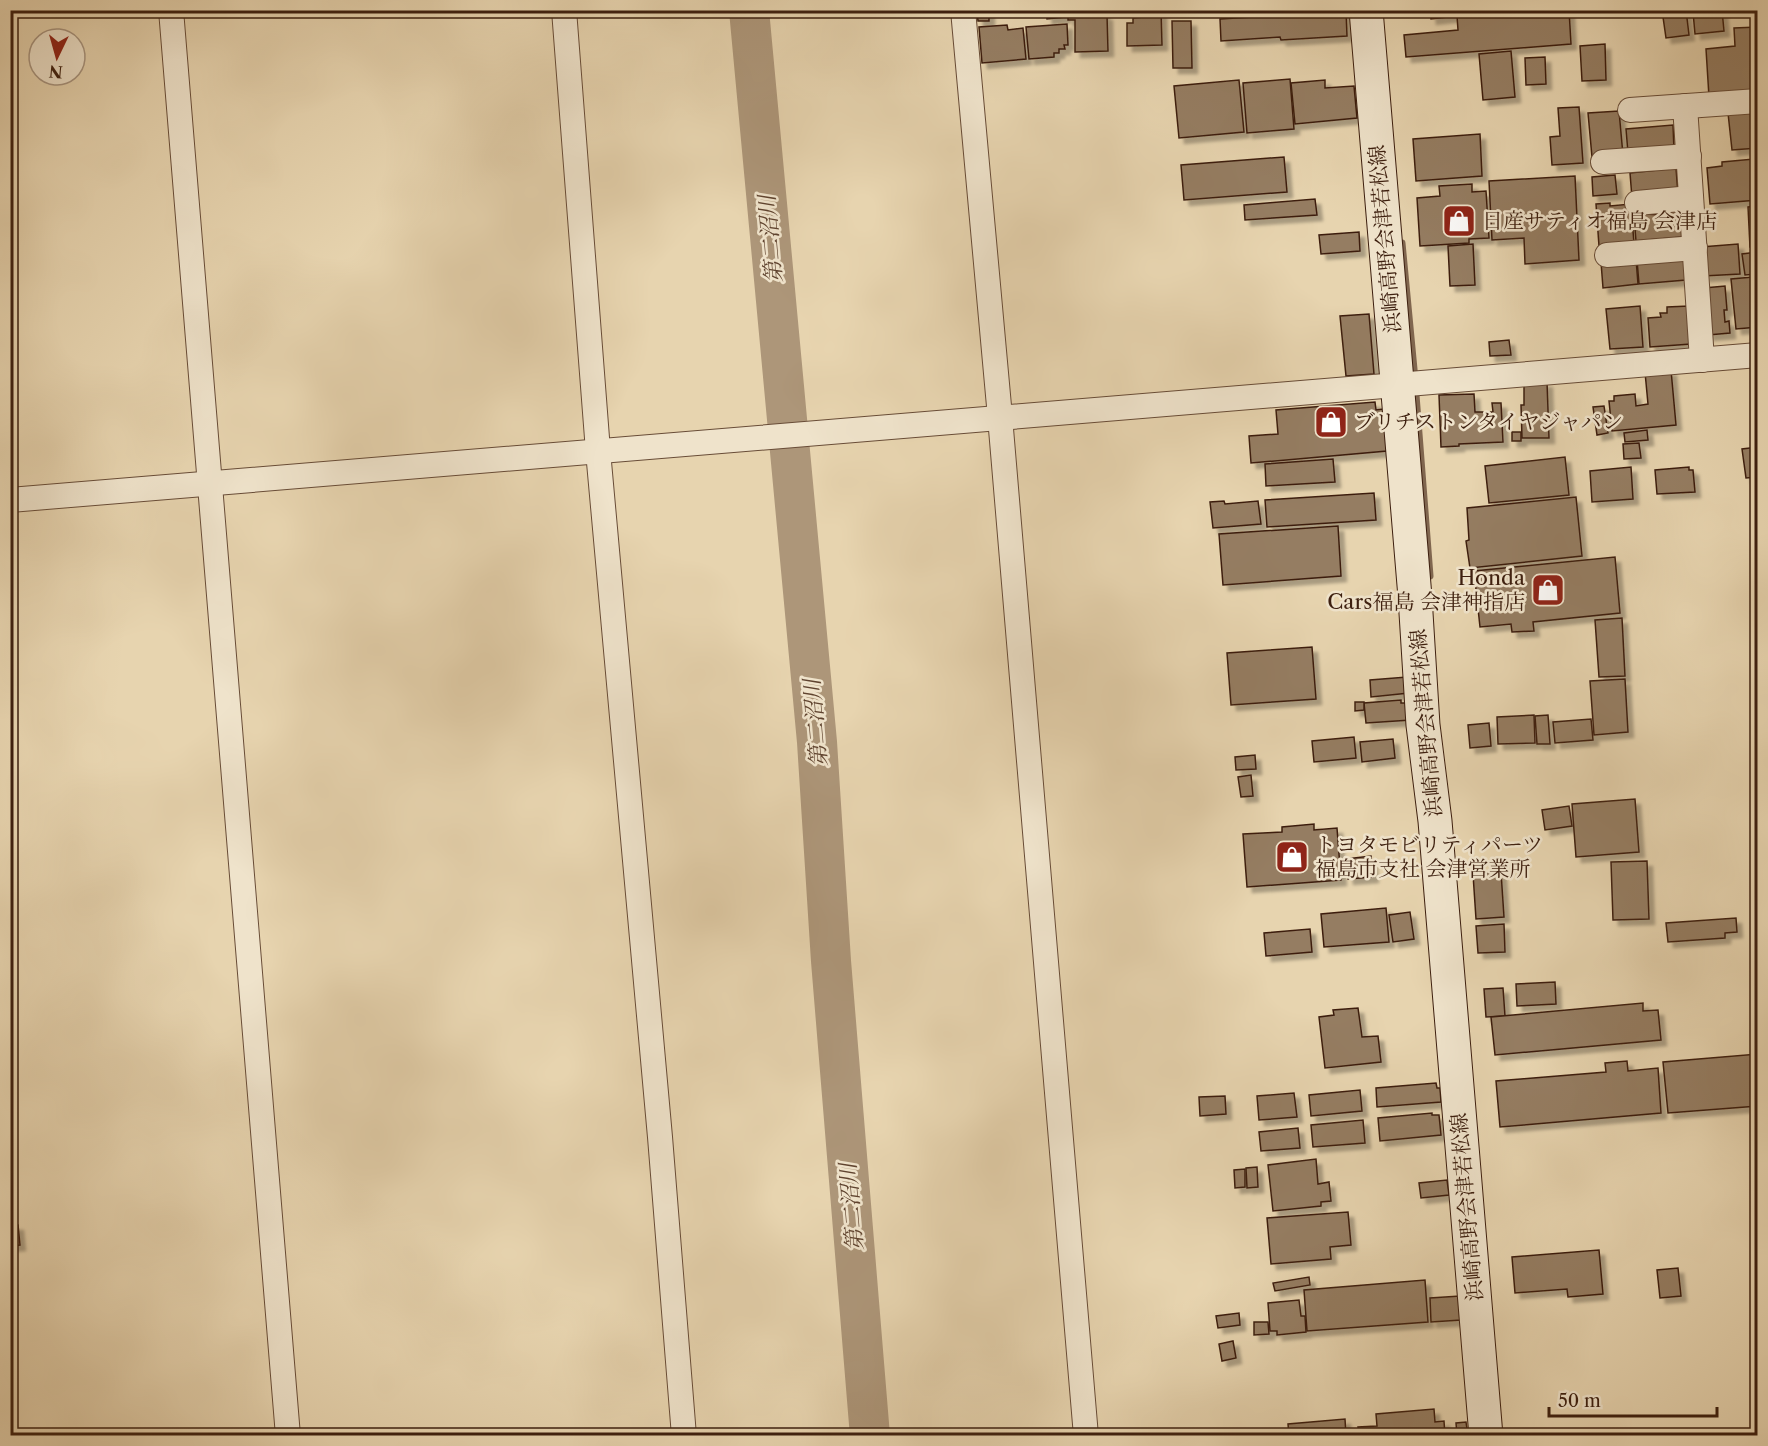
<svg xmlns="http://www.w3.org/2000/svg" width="1768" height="1446" font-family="'Libre Caslon Text','Noto Serif JP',serif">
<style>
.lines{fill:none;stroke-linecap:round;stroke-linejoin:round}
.stream{stroke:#80664f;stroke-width:7}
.river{stroke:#ad9679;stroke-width:40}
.building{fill:#957d62;stroke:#3d1f0f;stroke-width:1.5;filter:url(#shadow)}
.street-casing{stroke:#684c37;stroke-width:26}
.secondary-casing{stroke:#3d1f0f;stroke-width:35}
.street{stroke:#efe3cb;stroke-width:24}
.secondary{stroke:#efe3cb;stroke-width:33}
.labels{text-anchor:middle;stroke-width:5;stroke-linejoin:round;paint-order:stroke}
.poi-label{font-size:21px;fill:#3d1f0f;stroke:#efe3cb;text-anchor:start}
.street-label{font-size:21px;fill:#3d1f0f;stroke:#efe3cb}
.water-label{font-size:22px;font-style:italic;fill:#5f432f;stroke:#efe3cb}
</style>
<defs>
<filter id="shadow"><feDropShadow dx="5.5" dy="5.5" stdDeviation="1.5" flood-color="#0004"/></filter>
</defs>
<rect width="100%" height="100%" fill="#e7d4af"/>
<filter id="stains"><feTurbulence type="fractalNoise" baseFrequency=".00333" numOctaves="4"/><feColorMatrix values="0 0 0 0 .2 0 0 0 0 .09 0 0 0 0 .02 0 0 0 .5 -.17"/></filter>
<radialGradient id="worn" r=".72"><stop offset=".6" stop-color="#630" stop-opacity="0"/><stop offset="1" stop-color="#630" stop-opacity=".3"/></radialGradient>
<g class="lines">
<!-- stream -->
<polyline class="stream" points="1402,243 1414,369 1430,576"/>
<!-- river -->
<polyline class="river" points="749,10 817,742 831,961 870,1436"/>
</g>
<!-- building -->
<g class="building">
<polygon points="977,10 989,10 989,21 978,21"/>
<polygon points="1046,10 1065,10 1065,17 1047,19"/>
<polygon points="1068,10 1103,10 1103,15 1107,15 1108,51 1075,52 1075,20 1068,20"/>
<polygon points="1143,10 1161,10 1162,45 1127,46 1127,23 1133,23 1133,18 1143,17"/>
<polygon points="1430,10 1569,10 1571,44 1406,57 1404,35 1458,30 1457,16 1431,19"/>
<polygon points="1662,10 1686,10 1689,35 1666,38"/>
<polygon points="1701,10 1722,10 1724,31 1695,34 1693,12"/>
<polygon points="1346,11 1347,36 1281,40 1280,37 1221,41 1220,19"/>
<polygon points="1172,21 1191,21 1192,68 1173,68"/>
<polygon points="1067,24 1068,45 1064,45 1065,49 1059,49 1059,53 1054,53 1054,57 1029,59 1026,27"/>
<polygon points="1007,25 1008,30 1023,28 1026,59 982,63 979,27"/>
<polygon points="1758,27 1758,93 1709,97 1706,49 1735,46 1734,28"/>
<polygon points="1605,44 1606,80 1582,81 1580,46"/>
<polygon points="1511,51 1515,97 1483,100 1479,54"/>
<polygon points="1545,57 1546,84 1526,85 1525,58"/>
<polygon points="1290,79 1294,129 1247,133 1243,83"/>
<polygon points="1239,80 1244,132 1179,138 1174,86"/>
<polygon points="1325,80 1325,88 1354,86 1357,118 1295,124 1291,83"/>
<polygon points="1579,107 1583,163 1552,165 1550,137 1560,136 1558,108"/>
<polygon points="1758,110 1758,148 1732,150 1728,113"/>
<polygon points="1619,111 1623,155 1592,157 1588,113"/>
<polygon points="1673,125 1674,150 1628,153 1626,129"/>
<polygon points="1480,134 1482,176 1416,181 1413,139"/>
<polygon points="1284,157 1287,192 1184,200 1181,165"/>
<polygon points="1754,159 1756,169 1758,169 1758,200 1710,204 1707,168 1722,166 1722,162"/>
<polygon points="1676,168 1678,194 1632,198 1630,173"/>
<polygon points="1615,175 1617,194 1593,196 1592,177"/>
<polygon points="1575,176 1579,260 1525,264 1524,238 1492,240 1489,181"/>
<polygon points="1472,184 1472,192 1486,191 1489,238 1469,239 1469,243 1420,246 1417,198 1440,196 1439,186"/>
<polygon points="1315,199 1317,215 1245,220 1244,205"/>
<polygon points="1610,203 1610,206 1631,204 1634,244 1599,246 1596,204"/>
<polygon points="1758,206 1758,247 1750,247 1748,207"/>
<polygon points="1673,211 1681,211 1683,237 1636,241 1634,217 1645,216 1645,214 1661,215"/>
<polygon points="1359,232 1360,251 1321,254 1319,235"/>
<polygon points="1473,244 1475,285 1450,286 1448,246"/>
<polygon points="1738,244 1740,274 1703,276 1701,247"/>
<polygon points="1757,252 1758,274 1745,275 1742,254"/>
<polygon points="1684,256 1686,280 1639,284 1637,260"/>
<polygon points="1636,259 1638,284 1603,288 1601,262"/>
<polygon points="1753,277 1758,327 1736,329 1731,279"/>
<polygon points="1725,286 1727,310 1724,310 1725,322 1729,321 1730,333 1708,335 1704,288"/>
<polygon points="1640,306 1643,347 1610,349 1606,309"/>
<polygon points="1689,306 1691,344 1650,347 1648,318 1661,317 1660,313 1667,313 1667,307"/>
<polygon points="1369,314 1374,374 1346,376 1340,316"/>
<polygon points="1509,340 1511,355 1490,356 1489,342"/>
<polygon points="1671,370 1676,425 1612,431 1609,401 1614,401 1614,396 1635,394 1636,406 1648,404 1645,372"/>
<polygon points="1547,382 1549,438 1522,438 1521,405 1524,405 1524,383"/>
<polygon points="1474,394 1475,412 1493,412 1492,403 1501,403 1503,442 1459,444 1459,446 1441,447 1439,395"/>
<polygon points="1375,402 1376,410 1383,409 1387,451 1251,463 1249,436 1278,434 1276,410"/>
<polygon points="1604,406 1608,433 1597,435 1593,407"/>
<polygon points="1647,430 1648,440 1625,442 1624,433"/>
<rect x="1512" y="432" width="9" height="9"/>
<polygon points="1639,443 1641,458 1624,459 1623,444"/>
<polygon points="1758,447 1758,477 1746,478 1742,449"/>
<polygon points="1565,457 1569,495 1489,503 1485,466"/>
<polygon points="1333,459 1335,482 1266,486 1265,464"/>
<polygon points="1631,467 1633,499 1592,502 1590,471"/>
<polygon points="1689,467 1689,470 1693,470 1695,492 1657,494 1655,470"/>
<polygon points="1374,493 1376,520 1267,527 1265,500"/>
<polygon points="1576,497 1582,556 1470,568 1466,541 1469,540 1467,508"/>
<polygon points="1224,501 1225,504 1258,501 1261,524 1213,528 1210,502"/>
<polygon points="1338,526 1341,576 1223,585 1219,534"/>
<polygon points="1615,557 1620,613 1533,622 1534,631 1512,632 1511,624 1480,627 1474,571"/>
<polygon points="1622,618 1625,676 1599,677 1595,620"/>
<polygon points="1312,647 1316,699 1231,705 1227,653"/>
<polygon points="1407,677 1409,693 1371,697 1370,680"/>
<polygon points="1625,679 1628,732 1594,735 1590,681"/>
<polygon points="1401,700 1401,703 1410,703 1411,720 1366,723 1364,703"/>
<polygon points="1355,702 1364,702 1364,710 1355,711"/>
<polygon points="1534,715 1535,743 1498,744 1497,717"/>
<polygon points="1548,715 1550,744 1537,744 1535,716"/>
<polygon points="1591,719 1593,740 1555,743 1553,722"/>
<polygon points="1489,723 1491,746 1470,748 1468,725"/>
<polygon points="1354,737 1356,758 1314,762 1312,741"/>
<polygon points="1393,739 1395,758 1362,762 1360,742"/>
<polygon points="1255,755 1256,769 1236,770 1235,757"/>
<polygon points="1251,775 1253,796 1241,797 1238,777"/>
<polygon points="1635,799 1639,852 1576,857 1572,804"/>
<polygon points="1569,806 1572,826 1545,830 1542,810"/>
<polygon points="1314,824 1314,830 1337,828 1341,880 1247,887 1243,834 1282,832 1282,827"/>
<polygon points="1371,856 1373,877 1348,879 1346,859"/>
<polygon points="1647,861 1649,919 1613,920 1611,862"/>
<polygon points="1501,872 1504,917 1476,919 1473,874"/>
<polygon points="1386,908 1389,942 1324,947 1321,914"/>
<polygon points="1410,912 1414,939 1393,942 1389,915"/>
<polygon points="1736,918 1737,932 1725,933 1725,938 1668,942 1666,923"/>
<polygon points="1504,924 1505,952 1478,953 1476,926"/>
<polygon points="1310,929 1312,952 1266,956 1264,933"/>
<polygon points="1555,982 1556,1004 1517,1006 1516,984"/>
<polygon points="1503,988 1505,1016 1486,1017 1484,989"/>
<polygon points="1643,1003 1643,1011 1658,1010 1661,1040 1495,1055 1491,1017"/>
<polygon points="1358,1008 1362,1037 1378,1036 1381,1062 1325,1068 1319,1017 1334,1015 1333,1010"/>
<polygon points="1758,1054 1758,1106 1668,1113 1663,1062"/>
<polygon points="1627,1061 1628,1071 1658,1068 1661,1113 1500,1127 1496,1081 1606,1072 1605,1063"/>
<polygon points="1436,1083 1437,1088 1440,1088 1441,1102 1377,1107 1376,1088"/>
<polygon points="1360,1090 1362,1111 1311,1116 1309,1095"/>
<polygon points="1294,1093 1297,1117 1259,1120 1257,1096"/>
<polygon points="1225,1096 1226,1114 1200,1116 1199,1097"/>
<polygon points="1432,1113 1432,1115 1439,1115 1441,1135 1380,1141 1378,1118"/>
<polygon points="1363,1120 1365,1143 1313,1147 1311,1125"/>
<polygon points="1298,1128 1300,1148 1261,1151 1259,1132"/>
<polygon points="1316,1159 1318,1184 1329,1182 1331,1201 1321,1202 1321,1206 1273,1211 1268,1165"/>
<polygon points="1257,1167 1258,1187 1247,1188 1246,1168"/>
<polygon points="1245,1169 1245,1187 1235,1188 1234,1170"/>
<polygon points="1447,1180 1449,1195 1421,1198 1419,1183"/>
<polygon points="1348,1212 1351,1245 1330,1247 1331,1259 1271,1264 1267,1218"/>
<polygon points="10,1225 18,1225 20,1245 10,1246"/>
<polygon points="1599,1250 1603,1294 1568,1297 1567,1289 1515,1293 1512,1257"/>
<polygon points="1678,1268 1681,1296 1660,1298 1657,1270"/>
<polygon points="1309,1277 1310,1285 1275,1291 1273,1283"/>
<polygon points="1425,1280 1428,1322 1307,1331 1304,1290"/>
<polygon points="1460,1296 1461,1320 1431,1322 1430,1298"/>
<polygon points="1299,1300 1301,1316 1305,1316 1306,1332 1277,1335 1277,1331 1270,1331 1268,1303"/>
<polygon points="1239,1313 1240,1325 1218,1328 1216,1316"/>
<polygon points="1254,1322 1268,1322 1269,1334 1254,1335"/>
<polygon points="1233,1341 1236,1358 1222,1361 1219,1344"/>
<polygon points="1434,1409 1435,1422 1444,1421 1445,1436 1359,1436 1358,1427 1377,1426 1376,1414"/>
<polygon points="1345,1419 1346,1436 1289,1436 1288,1424"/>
<polygon points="1466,1422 1468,1436 1457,1436 1456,1423"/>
</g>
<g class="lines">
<!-- street casing -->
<g class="street-casing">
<g id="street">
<polyline points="171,10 288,1436"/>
<polyline points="564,10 598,451 660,1137 684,1436"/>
<polyline points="963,10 1000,417 1086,1436"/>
<polyline points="1685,106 1702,360"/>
<polyline points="1630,110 1758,101"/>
<polyline points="1603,162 1689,156"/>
<polyline points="1637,203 1691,198"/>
<polyline points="1607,255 1695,248"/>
<polyline points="10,500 1758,355"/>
</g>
</g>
<!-- secondary casing -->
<g class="secondary-casing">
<polyline id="secondary" points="1366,10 1415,597 1423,725 1435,821 1486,1436"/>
</g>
<!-- street -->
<use href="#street" class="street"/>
<!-- secondary -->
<use href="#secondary" class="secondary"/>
</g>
<!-- icons -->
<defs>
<g id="shop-square" transform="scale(1.725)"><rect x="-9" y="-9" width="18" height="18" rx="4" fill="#8f2418" stroke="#efe3cb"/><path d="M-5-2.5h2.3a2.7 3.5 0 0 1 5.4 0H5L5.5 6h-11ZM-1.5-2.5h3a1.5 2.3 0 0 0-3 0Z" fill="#fff"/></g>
</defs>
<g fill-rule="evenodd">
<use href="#shop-square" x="1459" y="221"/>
<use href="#shop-square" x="1331" y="422"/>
<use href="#shop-square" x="1548" y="590"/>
<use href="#shop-square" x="1292" y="857"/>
</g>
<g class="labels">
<!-- poi labels -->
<g class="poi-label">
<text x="1482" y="228">日産サティオ福島 会津店</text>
<text x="1354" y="429">ブリチストンタイヤジャパン</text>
<text x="1525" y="585" text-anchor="end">Honda<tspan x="1525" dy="24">Cars福島 会津神指店</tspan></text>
<text x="1315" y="852">トヨタモビリティパーツ<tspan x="1315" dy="24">福島市支社 会津営業所</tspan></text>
</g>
<!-- street labels -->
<g class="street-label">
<text transform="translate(1385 239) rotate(-95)" y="7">浜崎高野会津若松線</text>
<text transform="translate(1426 723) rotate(-95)" y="7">浜崎高野会津若松線</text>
<text transform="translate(1467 1207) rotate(-95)" y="7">浜崎高野会津若松線</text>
</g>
<!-- water labels -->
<g class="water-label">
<text transform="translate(770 239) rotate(-95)" y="8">第二沼川</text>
<text transform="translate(815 723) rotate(-95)" y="8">第二沼川</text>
<text transform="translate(851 1207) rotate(-95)" y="8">第二沼川</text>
</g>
</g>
<!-- margin -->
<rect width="1768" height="1446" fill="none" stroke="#e7d4af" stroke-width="36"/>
<rect x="12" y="12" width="1744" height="1422" fill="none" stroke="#3d1f0f" stroke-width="3"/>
<rect x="18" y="18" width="1732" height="1410" fill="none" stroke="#3d1f0f" stroke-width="1.5"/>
<!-- north arrow -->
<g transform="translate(57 57) rotate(185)"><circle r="28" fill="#efe3cb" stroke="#a89580" stroke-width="1.5"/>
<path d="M0-4.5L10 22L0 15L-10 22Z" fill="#8f2418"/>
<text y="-9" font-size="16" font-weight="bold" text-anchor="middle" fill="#3d1f0f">N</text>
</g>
<!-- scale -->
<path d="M1549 1407v9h168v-9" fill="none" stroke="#3d1f0f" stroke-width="3"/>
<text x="1558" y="1407" font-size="18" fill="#3d1f0f" stroke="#efe3cb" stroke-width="4.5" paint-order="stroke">50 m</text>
<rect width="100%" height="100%" filter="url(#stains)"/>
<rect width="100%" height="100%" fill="url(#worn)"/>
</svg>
